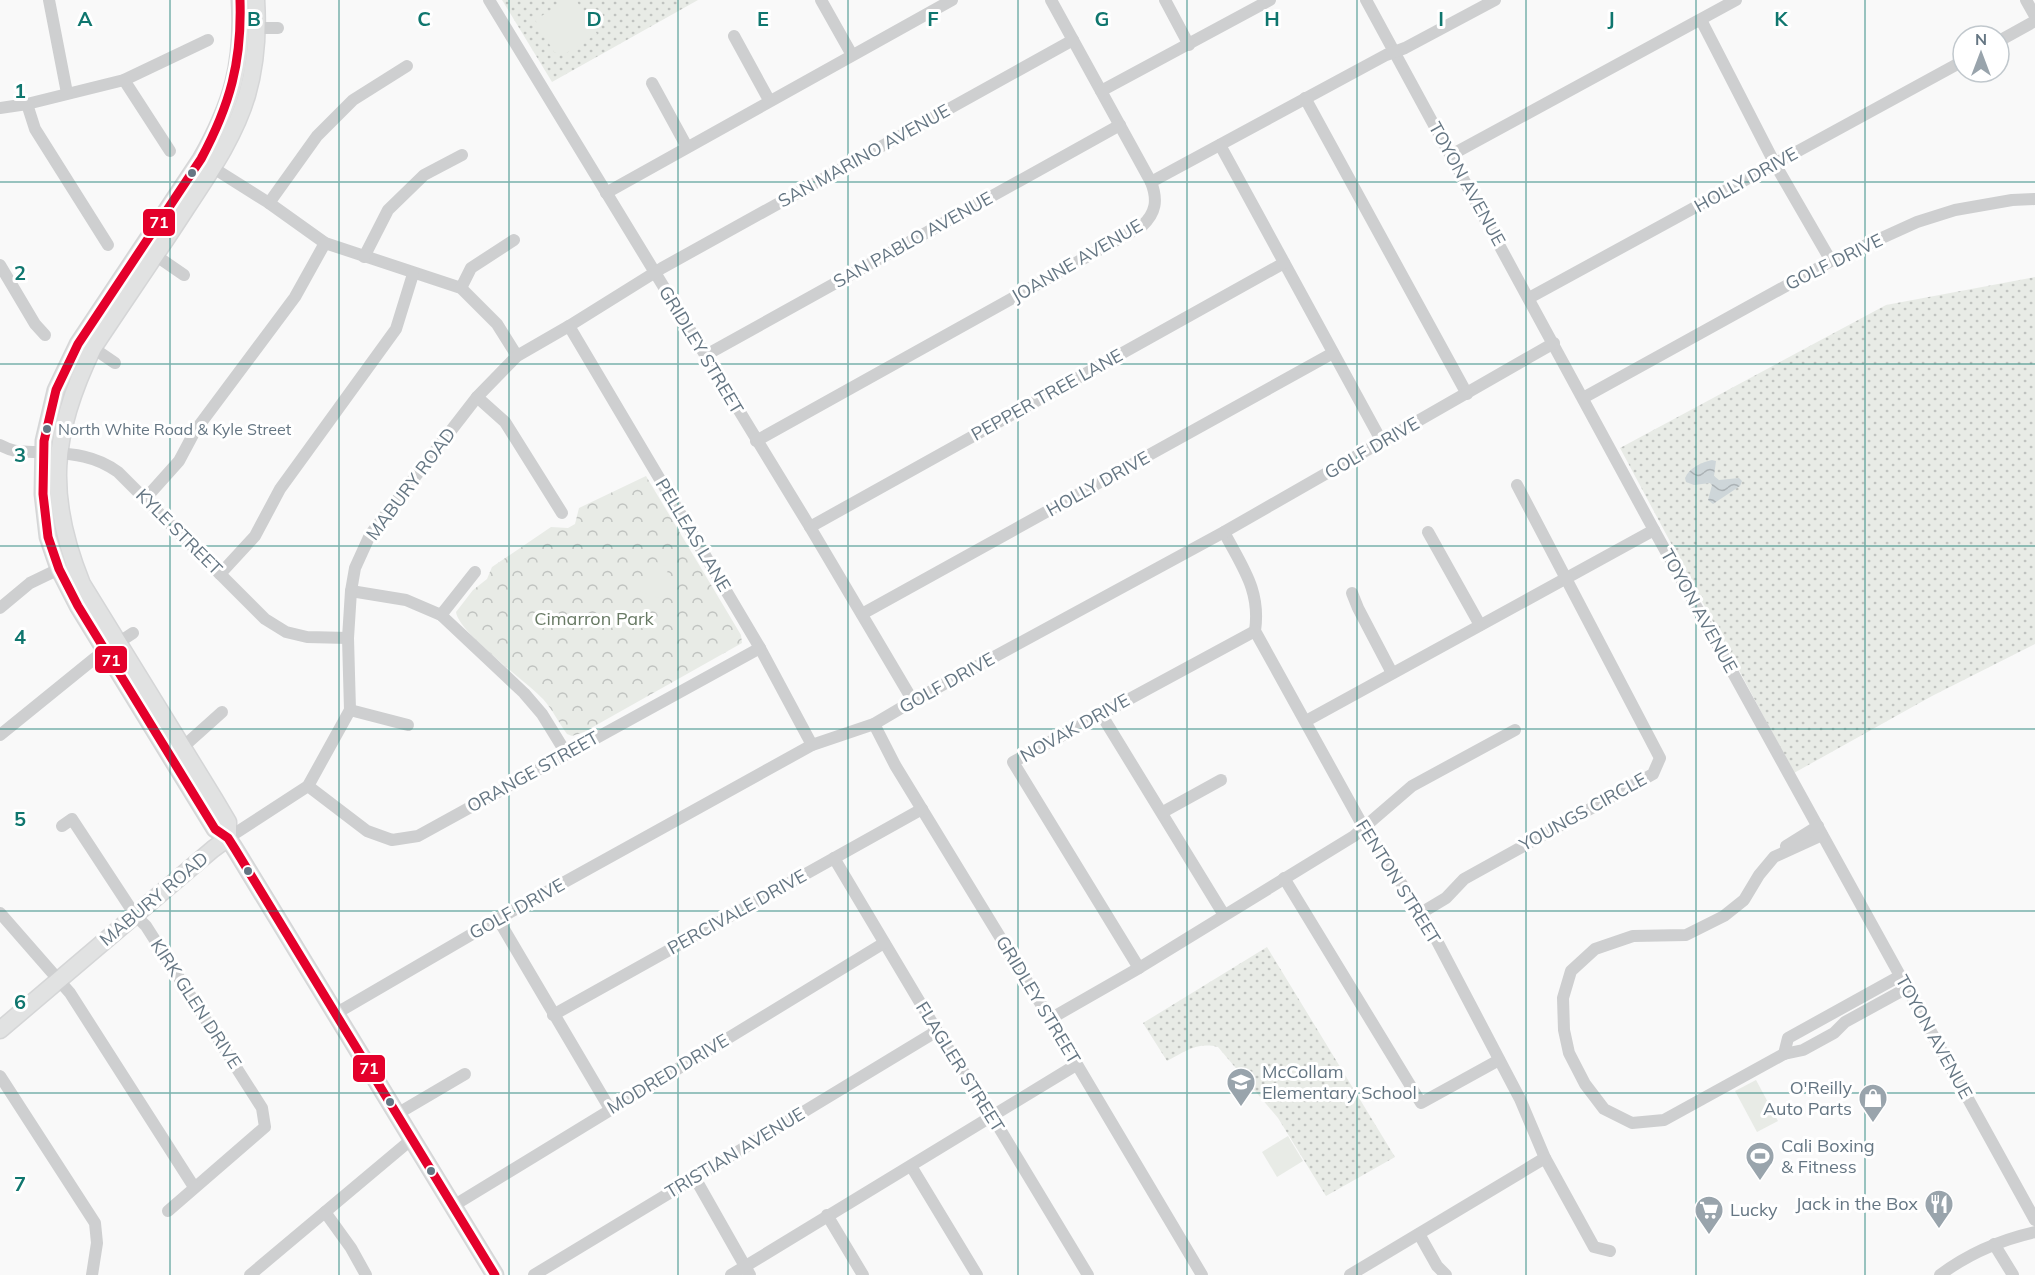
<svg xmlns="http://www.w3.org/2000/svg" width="2035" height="1275" font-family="Mulish,sans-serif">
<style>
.grass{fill:url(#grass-dots)}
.park{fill:url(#park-crowns)}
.garden{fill:#e8ebe6}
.water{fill:url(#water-waves)}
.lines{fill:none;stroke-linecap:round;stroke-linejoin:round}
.major-casing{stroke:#d5d6d7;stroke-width:19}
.minor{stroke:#cecfd0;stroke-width:12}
.major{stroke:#e1e2e2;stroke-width:16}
.bus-1-casing{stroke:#fff;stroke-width:14}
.bus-1{stroke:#e4002b;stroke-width:9}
.grid{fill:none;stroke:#0f766e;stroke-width:1.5;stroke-opacity:0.55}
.bus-dot{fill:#657683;stroke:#fff;stroke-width:2}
.labels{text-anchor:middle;stroke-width:6;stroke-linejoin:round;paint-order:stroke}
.bus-label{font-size:16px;fill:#657683;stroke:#fff;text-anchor:start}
.street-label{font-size:18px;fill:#657683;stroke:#fff}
.park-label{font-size:18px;fill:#687a64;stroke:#fff}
.poi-label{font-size:18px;fill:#657683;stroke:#fff;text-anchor:start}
.grid-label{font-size:20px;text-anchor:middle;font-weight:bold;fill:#0f766e;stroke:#fff;stroke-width:6;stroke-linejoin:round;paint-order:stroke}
.line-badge{stroke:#fff;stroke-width:2}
.badge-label{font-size:16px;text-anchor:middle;font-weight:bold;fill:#fff}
</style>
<defs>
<pattern id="grass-dots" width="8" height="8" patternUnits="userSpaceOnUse" patternTransform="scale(1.5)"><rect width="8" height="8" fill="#e8ebe6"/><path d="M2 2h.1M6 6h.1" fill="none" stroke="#c0c3c0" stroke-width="1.8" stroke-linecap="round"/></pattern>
<pattern id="park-crowns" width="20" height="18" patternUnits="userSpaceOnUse" patternTransform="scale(1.5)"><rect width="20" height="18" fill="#e8ebe6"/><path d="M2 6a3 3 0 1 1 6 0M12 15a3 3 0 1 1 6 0" fill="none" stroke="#c0c3c0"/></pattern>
<pattern id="water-waves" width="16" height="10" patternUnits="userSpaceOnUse" patternTransform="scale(1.5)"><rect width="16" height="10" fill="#ced6d9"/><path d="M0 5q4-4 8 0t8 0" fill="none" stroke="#abb2b5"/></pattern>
</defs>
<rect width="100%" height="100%" fill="#f9f9f9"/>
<!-- grass -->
<g class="grass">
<polygon points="502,0 698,0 552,82"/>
<polygon points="2035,277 2035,644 1932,696 1794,773 1620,448 1886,305"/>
<path d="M1267,947L1395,1157L1326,1196L1278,1118L1218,1047C1197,1042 1186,1051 1167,1061L1143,1023Z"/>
</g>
<!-- park -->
<path class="park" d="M646,476L741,635L742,643L584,732L572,736L567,734C559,723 552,709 543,699C527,682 458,632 456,612L473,590L487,579L492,567L551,527L568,528L575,524L579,508Z"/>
<!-- garden -->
<g class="garden">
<polygon points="567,0 576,0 597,34 563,55 554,52 535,20"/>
<polygon points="650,560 669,567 658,598 640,591"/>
<polygon points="1756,1080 1778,1121 1757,1132 1735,1091"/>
<polygon points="1288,1136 1303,1161 1277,1177 1262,1152"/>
</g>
<!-- water -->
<path class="water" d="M1712,460L1716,461L1714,476L1719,480L1739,478L1742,481L1740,486L1713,504L1708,500L1712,485L1710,483L1694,485L1686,482L1685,478C1689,468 1702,462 1712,460Z"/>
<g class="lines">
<!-- major casing -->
<g class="major-casing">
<g id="major">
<path d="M240,0C244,63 232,104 201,159L78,344L56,390L44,441L43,494L48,537L59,569L78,606L215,829L228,838L235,849L495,1275"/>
<path d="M228,838V822L215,800L82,584C46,496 51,434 93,348C124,301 156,255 187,207C210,172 235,136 247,95C256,64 258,32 256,0"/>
<polyline points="0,1030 213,849 228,838"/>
</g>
</g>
<!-- minor -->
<g class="minor">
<polyline points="49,0 67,93"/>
<polyline points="489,0 810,527 913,701"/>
<polyline points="821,0 852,55"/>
<polyline points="1051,0 1151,182"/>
<polyline points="1165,0 1189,45"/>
<polyline points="1366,0 1654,530 2035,1220"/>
<polyline points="2026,0 2035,16"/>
<polyline points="1701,20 1775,164 1831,261"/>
<polyline points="257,28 278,28"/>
<polyline points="734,36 769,100"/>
<polyline points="1999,41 2035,21"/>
<polyline points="124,80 170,151"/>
<polyline points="652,83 687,147"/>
<polyline points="1101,91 1270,0"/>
<polyline points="1305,98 1467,394"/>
<polyline points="27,104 35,129 108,245"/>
<polyline points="0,108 27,104 124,80 208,40"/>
<polyline points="1220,145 1382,442"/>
<polyline points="1451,155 1736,0"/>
<polyline points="207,164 269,203 325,243 461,288 497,324 517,356"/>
<polyline points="606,193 952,0"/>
<polyline points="269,203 317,136 353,100 407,66"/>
<polyline points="155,255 184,275"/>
<polyline points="364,257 388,210 424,175 462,155"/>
<polyline points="0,265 35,324 45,335"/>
<polyline points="461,288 471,268 514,240"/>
<polyline points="1529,298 1963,61"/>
<polyline points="569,326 760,648 812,745"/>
<polyline points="93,348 115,363"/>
<polyline points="706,355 1120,125"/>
<polyline points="477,397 505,422 562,513"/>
<polyline points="1583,398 1831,261 1917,222 1955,210 2012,200 2035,199"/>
<path d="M756,441L1142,226C1156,213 1158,200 1151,182L1386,55L1405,48L1495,0"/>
<path d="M0,445C15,453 20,451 37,452C68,454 92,453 118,472L265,619L286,632L307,637L348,638"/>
<polyline points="145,499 179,461 195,431 295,297 325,243"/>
<polyline points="810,527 1284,263"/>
<path d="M1224,532C1242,567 1261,590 1255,631L1364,828L1426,920L1520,1099L1545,1158L1594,1247L1610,1251"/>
<polyline points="1428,532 1480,625"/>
<polyline points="220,574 255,536 280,489 396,329 413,274"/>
<polyline points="351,591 406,600 441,615 524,693 542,714 566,753"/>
<polyline points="1352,593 1358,608 1392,673"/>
<polyline points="0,608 30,583 59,569"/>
<polyline points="862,614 1333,353"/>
<polyline points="441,615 475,572"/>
<polyline points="350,710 408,725"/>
<polyline points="1101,714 1224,915"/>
<polyline points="1306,721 1654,530"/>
<polyline points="874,724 895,765 1050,1019 1202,1275"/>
<polyline points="0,735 95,658 133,633"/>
<polyline points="183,747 222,712"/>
<polyline points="308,786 367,831 392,840 418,836 760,648"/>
<polyline points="1163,812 1221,780"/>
<polyline points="62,826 72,819 135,915 146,926 262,1108 265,1127 168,1211"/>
<polyline points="1822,835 1774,857 1759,875 1744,900 1724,916 1686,935 1633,936 1595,949 1571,971 1563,998 1564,1030 1569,1053 1585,1084 1604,1109 1632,1123 1664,1120 1784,1054 1803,1050 1834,1033 1845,1022 1907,988"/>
<polyline points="228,838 308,786 350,710 348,638 351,591 355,568 370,535 477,397 517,356 569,326 662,268 1073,40"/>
<polyline points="1786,846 1818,826"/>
<polyline points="834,858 937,1031 992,1116 1088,1275"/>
<polyline points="1284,878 1421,1103 1499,1060"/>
<polyline points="0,913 70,993 194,1187"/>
<polyline points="1421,913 1446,898 1464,879 1653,774 1660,758 1517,485"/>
<polyline points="498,919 610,1109"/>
<polyline points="1139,968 1013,762 1255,631"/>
<polyline points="335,1014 498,919 812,745 874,724 913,701 1224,532 1554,343"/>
<polyline points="553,1015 922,809"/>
<polyline points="1050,1019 1139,968 1354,836 1412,786 1515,730"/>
<polyline points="1784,1054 1788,1038 1900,976"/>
<polyline points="0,1076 95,1223 97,1243 92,1275"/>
<polyline points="397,1114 465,1074"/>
<polyline points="911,1166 977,1275"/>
<polyline points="695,1178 750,1275"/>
<polyline points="453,1206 884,943"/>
<polyline points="325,1212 351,1248 366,1275"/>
<polyline points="827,1215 863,1275"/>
<polyline points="1419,1234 1437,1266 1446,1275"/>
<polyline points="1994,1244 2013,1275"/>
<polyline points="250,1275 412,1139"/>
<polyline points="534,1275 937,1031"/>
<polyline points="731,1275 1076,1065"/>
<polyline points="1350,1275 1545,1158"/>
<path d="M1940,1275C1969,1253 2000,1240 2035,1232"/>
</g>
<!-- major -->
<use href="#major" class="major"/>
<!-- bus-1 casing -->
<g class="bus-1-casing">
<path id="bus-1" d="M240,0C242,62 230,105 201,159L78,344L56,390L44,441L43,494L48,537L59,569L78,606L215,829L228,838L235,849L495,1275"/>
</g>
<!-- bus-1 -->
<use href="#bus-1" class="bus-1"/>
</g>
<!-- grid -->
<path class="grid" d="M170,0V1275M339,0V1275M509,0V1275M678,0V1275M848,0V1275M1018,0V1275M1187,0V1275M1357,0V1275M1526,0V1275M1696,0V1275M1865,0V1275M0,182H2035M0,364H2035M0,546H2035M0,729H2035M0,911H2035M0,1093H2035"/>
<!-- icons -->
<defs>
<g id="school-pin" transform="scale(1.5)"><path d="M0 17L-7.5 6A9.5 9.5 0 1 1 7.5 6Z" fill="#99a4ac" stroke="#fff"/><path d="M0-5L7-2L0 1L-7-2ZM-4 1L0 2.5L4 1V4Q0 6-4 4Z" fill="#fff"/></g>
<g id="shop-pin" transform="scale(1.5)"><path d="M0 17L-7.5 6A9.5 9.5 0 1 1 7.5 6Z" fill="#99a4ac" stroke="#fff"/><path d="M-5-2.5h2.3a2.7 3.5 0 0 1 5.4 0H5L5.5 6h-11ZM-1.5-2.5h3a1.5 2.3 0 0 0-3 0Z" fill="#fff"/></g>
<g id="stadium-pin" transform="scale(1.5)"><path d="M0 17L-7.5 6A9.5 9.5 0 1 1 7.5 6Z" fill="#99a4ac" stroke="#fff"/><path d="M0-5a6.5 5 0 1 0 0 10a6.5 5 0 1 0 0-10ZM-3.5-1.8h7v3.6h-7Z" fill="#fff"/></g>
<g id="restaurant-pin" transform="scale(1.5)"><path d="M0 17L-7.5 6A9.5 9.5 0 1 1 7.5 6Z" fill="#99a4ac" stroke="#fff"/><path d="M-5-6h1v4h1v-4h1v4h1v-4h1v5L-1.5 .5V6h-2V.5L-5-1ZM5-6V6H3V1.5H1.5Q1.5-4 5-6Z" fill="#fff"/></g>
<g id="supermarket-pin" transform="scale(1.5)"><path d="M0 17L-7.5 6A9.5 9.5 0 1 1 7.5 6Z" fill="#99a4ac" stroke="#fff"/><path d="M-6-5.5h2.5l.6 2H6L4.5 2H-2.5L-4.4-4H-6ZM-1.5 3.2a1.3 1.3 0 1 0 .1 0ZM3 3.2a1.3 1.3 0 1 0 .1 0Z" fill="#fff"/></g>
</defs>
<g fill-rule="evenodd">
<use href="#school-pin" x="1241" y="1082"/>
<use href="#shop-pin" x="1873" y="1098"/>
<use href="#stadium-pin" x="1760" y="1156"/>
<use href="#restaurant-pin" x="1939" y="1204"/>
<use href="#supermarket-pin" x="1709" y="1210"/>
</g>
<!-- markers -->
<g class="bus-dot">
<circle cx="192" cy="173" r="5"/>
<circle cx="47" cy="429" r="5"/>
<circle cx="248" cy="871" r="5"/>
<circle cx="390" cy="1102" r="5"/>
<circle cx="431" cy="1171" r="5"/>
</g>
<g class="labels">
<!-- bus labels -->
<g class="bus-label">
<text x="58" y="435">North White Road &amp; Kyle Street</text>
</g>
<!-- street labels -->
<g class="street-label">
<text transform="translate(864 156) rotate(-29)" y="6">SAN MARINO AVENUE</text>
<text transform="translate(1746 180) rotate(-29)" y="6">HOLLY DRIVE</text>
<text transform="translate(1467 184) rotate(61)" y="6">TOYON AVENUE</text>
<text transform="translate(913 240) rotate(-29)" y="6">SAN PABLO AVENUE</text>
<text transform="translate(1077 261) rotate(-30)" y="6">JOANNE AVENUE</text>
<text transform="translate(1834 262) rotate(-26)" y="6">GOLF DRIVE</text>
<text transform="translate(701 350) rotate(59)" y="6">GRIDLEY STREET</text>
<text transform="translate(1047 395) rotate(-29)" y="6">PEPPER TREE LANE</text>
<text transform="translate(1372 448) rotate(-30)" y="6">GOLF DRIVE</text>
<text transform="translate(411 484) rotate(-53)" y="6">MABURY ROAD</text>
<text transform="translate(1098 484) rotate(-29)" y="6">HOLLY DRIVE</text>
<text transform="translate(179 532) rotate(45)" y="6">KYLE STREET</text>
<text transform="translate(693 535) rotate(59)" y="6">PELLEAS LANE</text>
<text transform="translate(1699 611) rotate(61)" y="6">TOYON AVENUE</text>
<text transform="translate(947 683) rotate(-29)" y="6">GOLF DRIVE</text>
<text transform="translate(1075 728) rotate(-29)" y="6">NOVAK DRIVE</text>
<text transform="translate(533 772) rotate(-29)" y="6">ORANGE STREET</text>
<text transform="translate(1583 812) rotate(-29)" y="6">YOUNGS CIRCLE</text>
<text transform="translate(1398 882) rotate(58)" y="6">FENTON STREET</text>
<text transform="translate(154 899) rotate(-40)" y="6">MABURY ROAD</text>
<text transform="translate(517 909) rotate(-29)" y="6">GOLF DRIVE</text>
<text transform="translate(737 912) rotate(-29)" y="6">PERCIVALE DRIVE</text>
<text transform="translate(1038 1000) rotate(59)" y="6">GRIDLEY STREET</text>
<text transform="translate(196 1004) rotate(57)" y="6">KIRK GLEN DRIVE</text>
<text transform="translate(1934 1037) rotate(61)" y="6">TOYON AVENUE</text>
<text transform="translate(960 1067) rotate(58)" y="6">FLAGLER STREET</text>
<text transform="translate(668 1074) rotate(-31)" y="6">MODRED DRIVE</text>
<text transform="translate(735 1153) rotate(-31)" y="6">TRISTIAN AVENUE</text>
</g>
<!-- park labels -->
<g class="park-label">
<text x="594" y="625">Cimarron Park</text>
</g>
<!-- poi labels -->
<g class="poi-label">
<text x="1262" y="1078">McCollam<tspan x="1262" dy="21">Elementary School</tspan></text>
<text x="1852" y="1094" text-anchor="end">O'Reilly<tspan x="1852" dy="21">Auto Parts</tspan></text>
<text x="1781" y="1152">Cali Boxing<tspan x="1781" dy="21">&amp; Fitness</tspan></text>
<text x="1918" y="1210" text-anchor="end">Jack in the Box</text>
<text x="1730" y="1216">Lucky</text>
</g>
</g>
<g class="grid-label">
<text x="85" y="26">A</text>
<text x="254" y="26">B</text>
<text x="424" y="26">C</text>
<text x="594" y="26">D</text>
<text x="763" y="26">E</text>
<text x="933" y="26">F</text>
<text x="1102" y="26">G</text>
<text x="1272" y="26">H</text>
<text x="1441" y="26">I</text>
<text x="1611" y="26">J</text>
<text x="1781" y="26">K</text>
<text x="20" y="98">1</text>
<text x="20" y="280">2</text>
<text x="20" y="462">3</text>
<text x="20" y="644">4</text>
<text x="20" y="826">5</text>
<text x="20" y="1009">6</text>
<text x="20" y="1191">7</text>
</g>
<g class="line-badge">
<rect x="142" y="208" width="34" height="29" rx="6" fill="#e4002b"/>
<rect x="94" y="645" width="34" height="29" rx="6" fill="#e4002b"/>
<rect x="352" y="1054" width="34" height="29" rx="6" fill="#e4002b"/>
</g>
<g class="badge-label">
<text x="159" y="228">71</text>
<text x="111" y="666">71</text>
<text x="369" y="1074">71</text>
</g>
<!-- north arrow -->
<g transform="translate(1981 54)"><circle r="28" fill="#ffffff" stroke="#c1c8cd" stroke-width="1.5"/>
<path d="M0-4.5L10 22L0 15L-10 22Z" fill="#99a4ac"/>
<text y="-9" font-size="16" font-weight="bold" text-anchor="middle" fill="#657683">N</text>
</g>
</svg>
